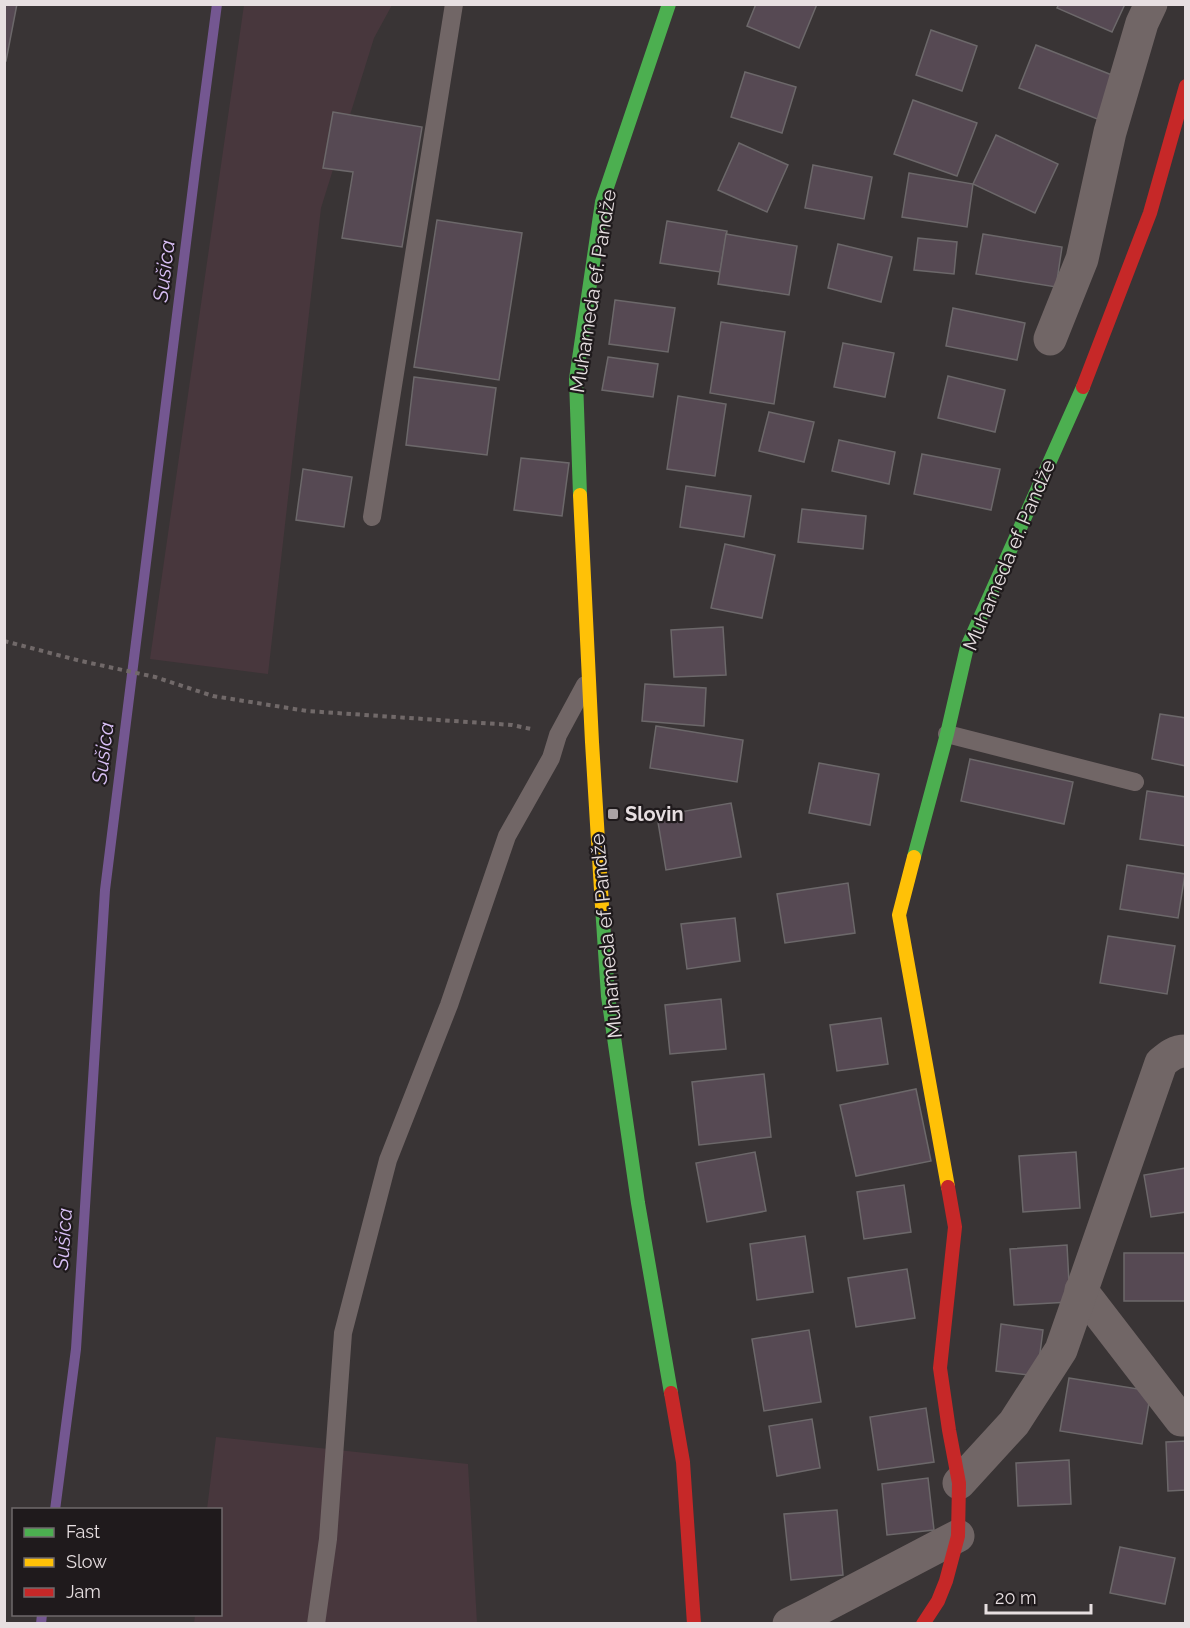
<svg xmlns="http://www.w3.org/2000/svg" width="1190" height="1628" font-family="Raleway,sans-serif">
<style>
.built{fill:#48373d}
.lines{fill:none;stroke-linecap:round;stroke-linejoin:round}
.stream{stroke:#745791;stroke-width:10}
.building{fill:#564953;stroke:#6c686a;stroke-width:1.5}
.path{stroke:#716969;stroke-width:4;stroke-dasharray:4.5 4.5;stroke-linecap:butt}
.lane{stroke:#716666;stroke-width:18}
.street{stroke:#716666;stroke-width:33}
.fast{stroke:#4caf50;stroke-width:14}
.slow{stroke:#ffc107;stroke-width:14}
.jam{stroke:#c62828;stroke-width:14}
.poi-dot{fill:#aaa3a5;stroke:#1f1a1c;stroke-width:2}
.labels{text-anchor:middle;stroke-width:4.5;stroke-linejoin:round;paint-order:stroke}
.street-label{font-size:20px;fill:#e7dfe1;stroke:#1f1a1c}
.poi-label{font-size:20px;font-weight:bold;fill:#e7dfe1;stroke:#1f1a1c;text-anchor:start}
.water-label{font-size:21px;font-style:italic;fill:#d8bff5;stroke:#1f1a1c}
</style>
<rect width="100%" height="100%" fill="#393435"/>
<!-- built -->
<g class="built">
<polygon points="244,5 392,5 374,38 321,208 268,674 150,659"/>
<polygon points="216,1437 468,1464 477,1623 194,1624 195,1615 220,1614 220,1510 207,1509"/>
</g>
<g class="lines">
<!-- stream -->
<g class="stream">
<polyline points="55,1510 76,1349 105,890 196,163 217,4"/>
<polyline points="41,1624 42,1614"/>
</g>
</g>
<!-- building -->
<g class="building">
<polygon points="4,4 17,4 6,61 4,61"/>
<polygon points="756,4 817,4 799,48 747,26"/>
<polygon points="1059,4 1125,4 1112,32 1057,8"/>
<polygon points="931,30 977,46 962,91 916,75"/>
<polygon points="1036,45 1117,77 1100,120 1019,88"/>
<polygon points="745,72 796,87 782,133 731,117"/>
<polygon points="913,100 977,123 957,176 894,154"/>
<polygon points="333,112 422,127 402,247 342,238 353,172 323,168"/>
<polygon points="996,135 1058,164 1035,213 973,184"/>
<polygon points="739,143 788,165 767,212 718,190"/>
<polygon points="813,165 872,177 864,219 805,208"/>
<polygon points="909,173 973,184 967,227 902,217"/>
<polygon points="437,220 522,233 499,380 414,367"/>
<polygon points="667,221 727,231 720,272 660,263"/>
<polygon points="726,234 797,246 789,295 718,284"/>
<polygon points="983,234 1062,247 1056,287 976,274"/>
<polygon points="918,238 957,242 954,274 914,270"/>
<polygon points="838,244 892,257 881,302 828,288"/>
<polygon points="615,300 675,308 668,352 609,344"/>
<polygon points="953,308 1025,323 1017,360 946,346"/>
<polygon points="721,322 785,332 774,404 710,393"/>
<polygon points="843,343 894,353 885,397 834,387"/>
<polygon points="608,357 658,364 653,397 602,390"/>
<polygon points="948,376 1005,390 995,432 938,418"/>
<polygon points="414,377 496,388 487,455 406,445"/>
<polygon points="678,396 726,404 715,476 667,469"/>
<polygon points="769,412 814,422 804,462 759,451"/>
<polygon points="839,440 895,452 889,484 832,471"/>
<polygon points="922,454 1000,469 991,510 914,494"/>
<polygon points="521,458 569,463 562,516 514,510"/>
<polygon points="303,469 352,477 344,527 296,520"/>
<polygon points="686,486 751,496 744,537 680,527"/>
<polygon points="802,509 866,516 863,549 798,542"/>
<polygon points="725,544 775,555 762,618 711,608"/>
<polygon points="723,627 726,675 674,677 671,630"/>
<polygon points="645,684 706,688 704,726 642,721"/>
<polygon points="1160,714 1186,718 1186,766 1152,759"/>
<polygon points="656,726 743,740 737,782 650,768"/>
<polygon points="970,759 1073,782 1064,824 961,801"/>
<polygon points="819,763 879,774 870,825 809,813"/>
<polygon points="1147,791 1186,797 1186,846 1140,839"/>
<polygon points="731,803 741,857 666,870 657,816"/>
<polygon points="1127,865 1185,874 1178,918 1120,909"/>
<polygon points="848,883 855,933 785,943 777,894"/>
<polygon points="735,918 740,961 687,969 681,924"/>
<polygon points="1108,936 1175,946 1167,994 1100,983"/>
<polygon points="721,999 726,1049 670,1054 665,1005"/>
<polygon points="881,1018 888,1064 837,1071 830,1025"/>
<polygon points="764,1074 771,1137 699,1145 692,1082"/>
<polygon points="916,1089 931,1161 856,1176 840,1105"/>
<polygon points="755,1152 766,1211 707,1222 696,1163"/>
<polygon points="1076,1152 1080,1208 1023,1212 1019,1156"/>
<polygon points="1186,1168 1186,1212 1151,1217 1144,1175"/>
<polygon points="904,1185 911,1232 864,1239 857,1192"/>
<polygon points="805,1236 813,1292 757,1300 750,1244"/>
<polygon points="1067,1245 1070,1302 1014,1305 1010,1249"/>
<rect x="1124" y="1253" width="62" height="48"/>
<polygon points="907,1269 915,1318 856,1327 848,1278"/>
<polygon points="1001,1324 1043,1330 1037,1376 996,1371"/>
<polygon points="809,1330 821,1402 764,1411 752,1339"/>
<polygon points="1069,1378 1151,1391 1142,1444 1060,1431"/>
<polygon points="926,1408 934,1462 878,1470 870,1417"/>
<polygon points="812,1419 820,1468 777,1476 769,1426"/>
<polygon points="1186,1441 1186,1490 1168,1491 1166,1442"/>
<polygon points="1069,1460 1071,1504 1018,1506 1016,1463"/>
<polygon points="928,1478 934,1530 887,1535 882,1484"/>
<polygon points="837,1510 843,1575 791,1580 784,1514"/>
<polygon points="1120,1547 1175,1558 1165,1604 1110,1593"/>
</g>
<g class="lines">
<!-- path -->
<polyline class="path" points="4,641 81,661 155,677 213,696 307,711 512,725 531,729"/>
<!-- lane -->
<g class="lane">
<polyline points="372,517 454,4"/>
<polyline points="947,734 1135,782"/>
<polyline points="316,1624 328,1539 343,1333 388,1160 449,1005 507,836 551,758 558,735 585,685"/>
</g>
<!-- street -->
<g class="street">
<polyline points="1050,339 1082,259 1110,132 1142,23 1151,4"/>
<polyline points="1081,1290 1181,1420 1186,1420"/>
<path d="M959,1483L1014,1423L1061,1350L1161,1063C1169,1056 1175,1051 1186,1051"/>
<polyline points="789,1624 813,1612 958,1536"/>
</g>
<!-- fast -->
<g class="fast">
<polyline points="580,495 576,379 602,202 669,4"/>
<polyline points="914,857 947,734 967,647 1083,387"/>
<polyline points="602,906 608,996 638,1203 671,1393"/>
</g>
<!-- slow -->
<g class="slow">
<polyline points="580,495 592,742 602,906"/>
<polyline points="914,857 899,915 948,1187"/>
</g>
<!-- jam -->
<g class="jam">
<polyline points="1083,387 1150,213 1186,86"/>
<polyline points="671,1393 683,1462 694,1624"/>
<polyline points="923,1624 938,1601 946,1581 958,1536 959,1483 949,1430 940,1368 955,1227 948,1187"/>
</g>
</g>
<!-- markers -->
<rect class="poi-dot" x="607" y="808" width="12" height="12" rx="3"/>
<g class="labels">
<!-- street labels -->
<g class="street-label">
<text transform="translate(593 291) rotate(-81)" y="7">Muhameda ef. Pandže</text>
<text transform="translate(1009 555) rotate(-67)" y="7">Muhameda ef. Pandže</text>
<text transform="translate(606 936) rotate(-95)" y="7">Muhameda ef. Pandže</text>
</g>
<!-- poi labels -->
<g class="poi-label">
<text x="625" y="821">Slovin</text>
</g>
<!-- water labels -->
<g class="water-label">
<text transform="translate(164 271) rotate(-83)" y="7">Sušica</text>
<text transform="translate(103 753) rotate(-83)" y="7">Sušica</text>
<text transform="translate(63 1239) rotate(-86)" y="7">Sušica</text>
</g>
</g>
<!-- border -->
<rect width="1190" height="1628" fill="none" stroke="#e7dfe1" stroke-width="12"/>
<!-- legend -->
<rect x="12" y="1508" width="210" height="108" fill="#1f1a1c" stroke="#6f696b" stroke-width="1.5"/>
<rect x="24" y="1528" width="30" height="9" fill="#4caf50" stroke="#6f696b" stroke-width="1.5"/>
<text x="66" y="1538" font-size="18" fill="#e7dfe1">Fast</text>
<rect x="24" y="1558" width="30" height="9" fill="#ffc107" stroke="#6f696b" stroke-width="1.5"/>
<text x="66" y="1568" font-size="18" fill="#e7dfe1">Slow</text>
<rect x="24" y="1588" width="30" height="9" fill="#c62828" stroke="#6f696b" stroke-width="1.5"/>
<text x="66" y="1598" font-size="18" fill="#e7dfe1">Jam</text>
<!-- scale -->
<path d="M986 1604v9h105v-9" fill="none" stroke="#e7dfe1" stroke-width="3"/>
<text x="995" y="1604" font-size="18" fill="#e7dfe1" stroke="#1f1a1c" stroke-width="4.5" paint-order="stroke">20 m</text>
</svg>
